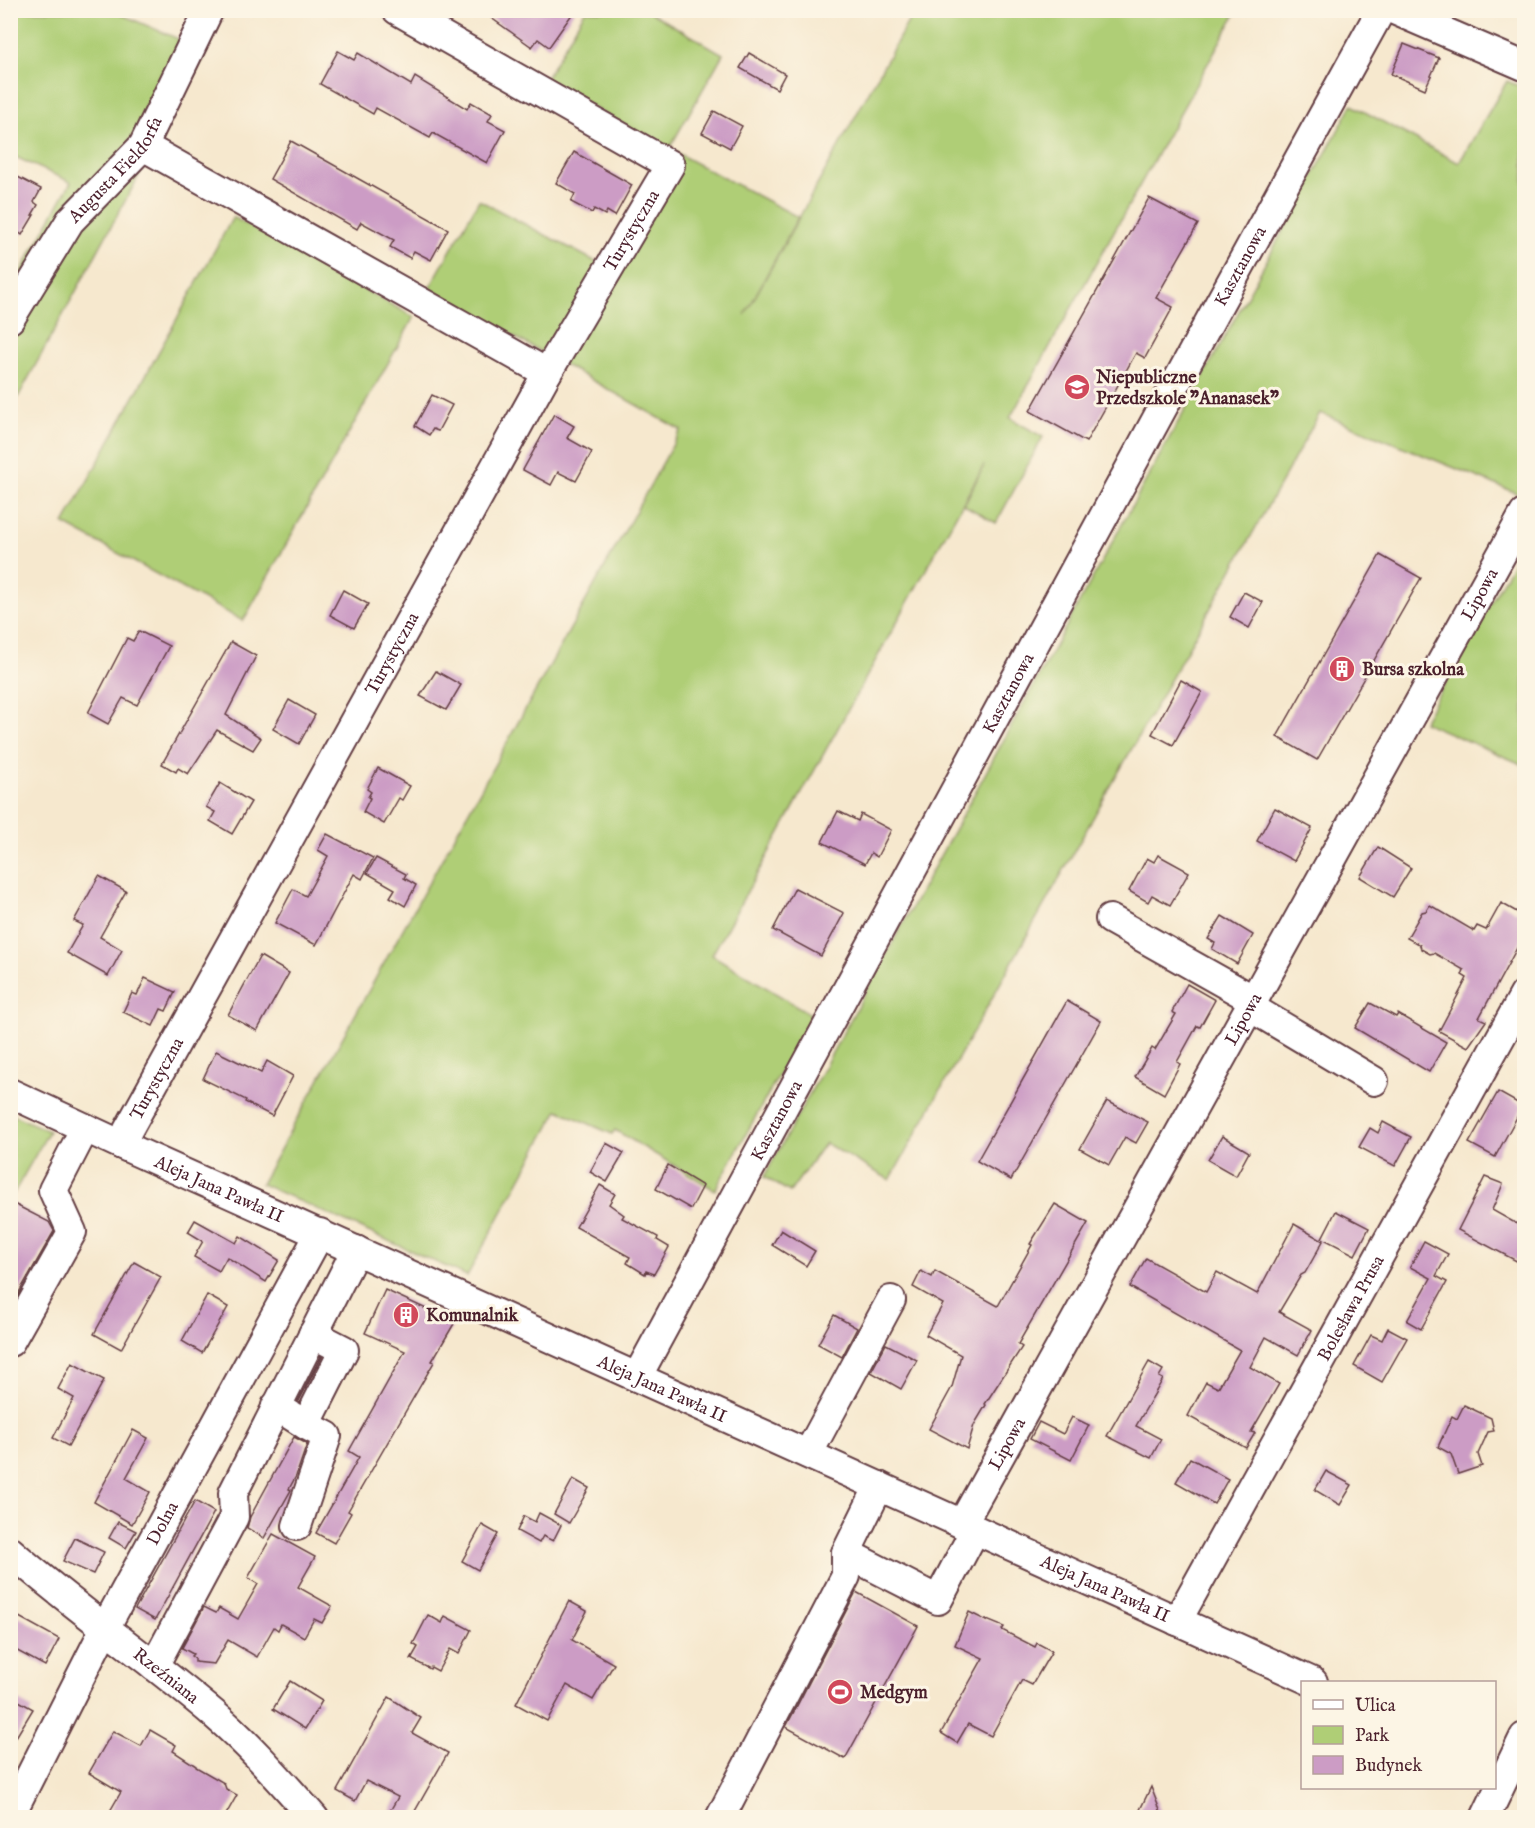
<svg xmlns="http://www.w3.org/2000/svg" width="1535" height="1828" font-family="'IM FELL English',serif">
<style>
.green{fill:#afce76;stroke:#7c7650;stroke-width:1.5}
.building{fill:#cc9cc5}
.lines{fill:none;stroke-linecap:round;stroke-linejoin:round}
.minor-casing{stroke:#643d43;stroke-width:32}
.minor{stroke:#fff;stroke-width:28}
.labels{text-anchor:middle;stroke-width:6;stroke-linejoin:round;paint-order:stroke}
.street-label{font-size:18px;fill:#4a1f2b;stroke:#fcf5e5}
.poi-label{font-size:18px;font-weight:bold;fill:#4a1f2b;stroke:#fcf5e5;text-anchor:start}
</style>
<rect width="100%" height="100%" fill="#fcf5e5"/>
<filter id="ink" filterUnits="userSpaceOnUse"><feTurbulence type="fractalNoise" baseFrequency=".0167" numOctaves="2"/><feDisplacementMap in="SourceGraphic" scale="12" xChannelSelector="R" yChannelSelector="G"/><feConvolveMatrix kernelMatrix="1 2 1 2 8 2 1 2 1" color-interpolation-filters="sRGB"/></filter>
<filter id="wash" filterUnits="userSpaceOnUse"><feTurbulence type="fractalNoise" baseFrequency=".008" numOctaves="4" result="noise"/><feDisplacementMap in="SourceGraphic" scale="24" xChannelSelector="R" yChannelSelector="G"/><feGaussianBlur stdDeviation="1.35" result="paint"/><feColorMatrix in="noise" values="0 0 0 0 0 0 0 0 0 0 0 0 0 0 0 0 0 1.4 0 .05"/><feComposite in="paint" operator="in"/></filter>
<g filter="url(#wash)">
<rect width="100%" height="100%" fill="#f6e8ce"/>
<!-- green -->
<g class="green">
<polygon points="11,11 113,11 207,51 11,410 11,289 71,182 11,155"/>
<polygon points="585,11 648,11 723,54 669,149 798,217 745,315 914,11 1237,11 1010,418 1043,437 996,523 964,505 984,465 712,955 812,1015 715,1190 615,1130 612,1134 558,1110 467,1276 261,1184 681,430 429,289 479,200 604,266 668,150 545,80"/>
<polygon points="1507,81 1524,88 1524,493 1521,495 1516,493 1320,413 890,1180 825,1143 790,1192 764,1177 1352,105 1459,163"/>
<polygon points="233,217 414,317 243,621 64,524"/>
<polygon points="1524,544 1524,765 1423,722"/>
<polygon points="11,1114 49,1131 11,1198"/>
</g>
<g id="blocks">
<!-- building -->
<g class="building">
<polygon points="480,10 575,10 549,47 538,39 532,47"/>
<polygon points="1404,44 1439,58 1425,89 1391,74"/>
<polygon points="338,51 354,60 358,53 411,85 415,77 467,109 471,102 492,114 488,121 505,130 487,163 433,133 430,138 376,108 373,114 320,84"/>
<polygon points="749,53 785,74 777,89 740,68"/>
<polygon points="714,111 742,126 730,148 702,133"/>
<polygon points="291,141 448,229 431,260 414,251 410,258 390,247 394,240 361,222 357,229 270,179"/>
<polygon points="574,152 632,185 615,216 607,211 605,215 594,209 592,213 571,202 575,194 556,183"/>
<polygon points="10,173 41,189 34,202 38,205 32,215 34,215 22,235 10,226"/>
<polygon points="1149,198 1198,224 1156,298 1173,307 1145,358 1136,353 1086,442 1030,411"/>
<polygon points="432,395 452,405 438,431 433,429 429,435 415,426"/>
<polygon points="554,414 574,426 567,438 592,452 576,481 558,472 551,485 523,470"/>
<polygon points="1380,555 1421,578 1317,760 1277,737"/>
<polygon points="343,590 368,604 354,628 330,615"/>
<polygon points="1244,592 1263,602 1249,628 1230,617"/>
<polygon points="139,631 169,646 137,705 123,698 108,724 88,713 127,638 133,641"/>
<polygon points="231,642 256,656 226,715 261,738 253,750 217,730 188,774 178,768 176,772 162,764"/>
<polygon points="436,671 461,685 446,710 420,696"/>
<polygon points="1181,680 1202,692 1173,745 1152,734"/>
<polygon points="289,700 315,715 299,744 273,729"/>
<polygon points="378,768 410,786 402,800 399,798 384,824 363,812 370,798 368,797 371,792 367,789"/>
<polygon points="220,783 251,802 232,834 210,821 215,812 206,807"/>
<polygon points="1275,808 1312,828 1294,861 1257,841"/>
<polygon points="838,811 858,821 861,814 891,830 877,857 871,853 865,864 822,842"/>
<polygon points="327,834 373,858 362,879 354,874 316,945 275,923 293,889 306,896 328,856 318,850"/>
<polygon points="1378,847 1411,868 1393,897 1360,877"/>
<polygon points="1158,855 1189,872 1170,905 1152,895 1148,902 1129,891 1147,858 1154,862"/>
<polygon points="376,858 406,874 404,878 416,885 405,906 390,897 395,889 367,873"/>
<polygon points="99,876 126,891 100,937 122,950 108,976 67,953 83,925 74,921"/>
<polygon points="795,888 844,913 821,956 773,930"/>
<polygon points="1501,903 1524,916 1524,935 1479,1018 1486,1021 1468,1047 1439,1031 1467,978 1462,975 1464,970 1434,953 1430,954 1421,949 1420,945 1407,938 1422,912 1426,911 1430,905 1474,931 1477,926 1486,930"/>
<polygon points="1222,916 1253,935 1237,964 1212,949 1215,943 1208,939"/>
<polygon points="260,956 289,973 257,1031 228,1015"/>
<polygon points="145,978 175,992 166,1011 161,1009 153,1026 123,1012 132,993 137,995"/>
<polygon points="1187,984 1215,1000 1200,1027 1197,1026 1177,1062 1180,1064 1164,1094 1135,1077 1152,1048 1155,1050 1176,1014 1172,1012"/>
<polygon points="1067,1001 1101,1021 1011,1180 977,1161"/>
<polygon points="1370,1003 1396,1017 1398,1014 1446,1042 1429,1072 1355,1028"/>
<polygon points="216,1051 261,1073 267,1061 293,1076 272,1116 245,1102 246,1100 203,1079"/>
<polygon points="1498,1092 1523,1106 1495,1157 1469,1143"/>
<polygon points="1107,1101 1148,1122 1136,1143 1125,1137 1109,1165 1080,1149"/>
<polygon points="1383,1122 1411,1137 1395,1166 1359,1147 1370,1128 1378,1133"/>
<polygon points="1222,1136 1249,1152 1236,1176 1208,1160"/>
<polygon points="606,1143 624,1153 607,1182 590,1172"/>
<polygon points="668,1165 703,1186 691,1209 656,1189"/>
<polygon points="1485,1177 1503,1184 1492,1210 1524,1228 1524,1265 1458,1230"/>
<polygon points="600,1185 615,1194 609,1204 624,1215 622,1218 658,1237 657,1240 669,1247 654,1274 646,1271 645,1274 627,1263 630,1257 576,1227"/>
<polygon points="10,1202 49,1222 54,1231 10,1308"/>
<polygon points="1055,1204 1088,1223 1018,1344 1022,1347 985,1404 986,1405 974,1425 967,1449 929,1429 952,1387 961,1355 926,1335 943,1304 913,1287 921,1271 932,1277 935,1271 998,1306 1032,1245 1030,1244"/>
<polygon points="1336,1211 1369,1228 1355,1255 1322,1238"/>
<polygon points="195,1220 236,1243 240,1236 279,1260 266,1282 227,1257 219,1271 194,1257 203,1241 188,1232"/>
<polygon points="1294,1224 1323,1241 1305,1273 1301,1275 1279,1312 1312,1330 1298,1355 1266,1337 1250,1367 1279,1384 1251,1432 1255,1433 1246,1448 1188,1416 1206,1382 1218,1388 1240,1350 1130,1287 1146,1258 1206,1292 1217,1272 1257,1294"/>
<polygon points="781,1230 815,1251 806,1266 772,1245"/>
<polygon points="1424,1241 1448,1254 1436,1276 1447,1282 1421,1329 1407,1321 1431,1278 1410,1267"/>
<polygon points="134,1262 161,1277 121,1349 94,1334"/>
<polygon points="385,1290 455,1322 432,1361 434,1362 348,1511 351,1513 334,1543 316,1533 359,1457 349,1451 405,1351 365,1333"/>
<polygon points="207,1295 228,1307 202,1353 182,1341"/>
<polygon points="834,1315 857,1328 842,1357 818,1344"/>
<polygon points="1388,1328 1407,1338 1382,1382 1354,1366 1371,1335 1382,1340"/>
<polygon points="886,1344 917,1360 901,1389 871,1372"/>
<polygon points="321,1356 322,1357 299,1401 298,1401"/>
<polygon points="1149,1362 1163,1370 1159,1377 1163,1379 1136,1426 1161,1439 1151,1458 1107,1436"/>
<polygon points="72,1363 104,1380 68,1446 53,1438 74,1398 58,1389"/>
<polygon points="1464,1405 1491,1418 1494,1431 1488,1432 1478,1454 1482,1466 1458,1474 1451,1454 1438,1447 1452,1416 1457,1419"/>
<polygon points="1072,1417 1089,1425 1071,1460 1030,1439 1039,1422 1063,1434"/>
<polygon points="133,1430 148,1438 126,1478 150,1492 132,1524 94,1502"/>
<polygon points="294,1437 307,1444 296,1476 289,1489 291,1490 264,1538 247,1528 250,1517"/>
<polygon points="1190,1458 1228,1479 1214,1504 1176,1482"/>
<polygon points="1326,1471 1352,1485 1340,1505 1315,1490"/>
<polygon points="573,1479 589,1488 569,1523 554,1514"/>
<polygon points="195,1501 214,1512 155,1620 135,1609"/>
<polygon points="539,1513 561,1525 553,1541 543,1536 539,1543 517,1531 524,1516 535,1522"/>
<polygon points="118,1522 136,1531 126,1548 109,1538"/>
<polygon points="482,1525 498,1534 478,1570 462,1561"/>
<polygon points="273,1534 315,1557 298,1587 332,1606 322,1623 314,1619 304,1637 281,1624 278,1630 274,1627 257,1657 228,1640 214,1664 195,1662 195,1659 191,1656 193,1654 182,1648 204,1607 216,1613 219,1608 238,1619 258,1584 248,1578"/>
<polygon points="75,1538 104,1552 93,1574 63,1561"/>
<polygon points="856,1592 918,1626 845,1759 786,1727"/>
<polygon points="569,1601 587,1611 572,1640 614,1664 593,1700 567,1685 547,1721 516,1704"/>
<polygon points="10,1612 59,1639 45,1666 10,1647"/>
<polygon points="969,1612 987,1621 987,1620 1004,1627 1002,1630 1035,1647 1037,1643 1052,1651 1032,1685 1022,1680 991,1736 968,1724 957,1743 941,1733 983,1658 955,1645"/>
<polygon points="428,1615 442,1623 445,1616 471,1630 459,1654 450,1649 438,1671 431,1667 430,1669 411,1659 418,1647 413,1644"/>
<polygon points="290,1681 322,1701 305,1729 273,1709"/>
<polygon points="10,1696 33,1709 10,1747"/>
<polygon points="389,1697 421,1718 412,1733 448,1753 411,1818 386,1818 398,1797 366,1781 355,1801 337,1791"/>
<polygon points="150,1730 176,1745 173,1751 196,1766 196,1767 224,1783 226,1789 237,1795 224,1818 106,1818 121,1792 89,1773 113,1731 141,1746"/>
<polygon points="1151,1787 1163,1818 1136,1818"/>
</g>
</g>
</g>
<g filter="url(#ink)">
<use href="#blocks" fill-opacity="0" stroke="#643d43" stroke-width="1.5"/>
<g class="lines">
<!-- minor casing -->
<g class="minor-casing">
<g id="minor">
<polyline points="1394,10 1524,66"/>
<polyline points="143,146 547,373"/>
<path id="s1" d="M10,319L70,221L143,146L209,10"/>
<polyline points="1110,919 1254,1000"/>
<polyline points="1250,1007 1374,1081"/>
<path id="s2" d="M10,1093L122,1145L1313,1682"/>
<path id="s3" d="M122,1145L128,1130L547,373L670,165L397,10"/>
<polyline points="10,1342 72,1232 53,1190 85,1128"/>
<path id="s4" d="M637,1377L1213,315L1381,10"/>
<polyline points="276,1406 306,1425 344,1350 313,1334"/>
<polyline points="808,1454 891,1300"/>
<polyline points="879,1486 846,1553 938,1600 975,1530"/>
<path id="s5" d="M962,1524L1524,514"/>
<polyline points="297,1526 327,1436 306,1425"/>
<path id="s6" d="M10,1551C76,1609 148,1658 215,1715C251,1746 282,1782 314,1818"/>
<path id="s7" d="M1177,1621L1524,995"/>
<polyline points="154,1666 234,1517 233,1493 356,1250"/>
<path id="s8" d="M10,1816L105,1628L320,1233"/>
<polyline points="720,1818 846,1576 846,1553"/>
<polyline points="1485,1818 1524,1737"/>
</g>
</g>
<!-- minor -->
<use href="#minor" class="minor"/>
</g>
</g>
<!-- icons -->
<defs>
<g id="school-disc" transform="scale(1.35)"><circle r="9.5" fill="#d1495b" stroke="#fcf5e5"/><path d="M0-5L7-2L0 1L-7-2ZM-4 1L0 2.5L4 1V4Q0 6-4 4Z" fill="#fff"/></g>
<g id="building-disc" transform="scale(1.35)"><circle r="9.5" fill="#d1495b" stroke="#fcf5e5"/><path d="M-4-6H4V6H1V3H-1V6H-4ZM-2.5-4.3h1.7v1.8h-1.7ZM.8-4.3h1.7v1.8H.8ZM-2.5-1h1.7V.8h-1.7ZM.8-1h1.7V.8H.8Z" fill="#fff"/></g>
<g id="stadium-disc" transform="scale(1.35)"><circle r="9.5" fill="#d1495b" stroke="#fcf5e5"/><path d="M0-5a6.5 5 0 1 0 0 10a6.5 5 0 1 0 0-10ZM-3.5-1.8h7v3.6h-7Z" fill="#fff"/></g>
</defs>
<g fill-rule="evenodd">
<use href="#school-disc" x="1077" y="387"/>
<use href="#building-disc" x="1342" y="669"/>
<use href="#building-disc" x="406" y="1315"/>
<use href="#stadium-disc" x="840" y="1692"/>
</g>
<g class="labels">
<!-- street labels -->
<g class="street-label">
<text dy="6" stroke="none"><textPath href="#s1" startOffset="184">Augusta Fieldorfa</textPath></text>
<text dy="6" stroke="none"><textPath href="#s3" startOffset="1047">Turystyczna</textPath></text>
<text dy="6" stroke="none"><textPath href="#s4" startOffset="1264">Kasztanowa</textPath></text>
<text dy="6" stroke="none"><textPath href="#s5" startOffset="1064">Lipowa</textPath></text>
<text dy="6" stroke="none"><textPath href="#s3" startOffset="561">Turystyczna</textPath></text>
<text dy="6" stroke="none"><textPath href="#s4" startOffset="778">Kasztanowa</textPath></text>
<text dy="6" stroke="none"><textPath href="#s5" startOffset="578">Lipowa</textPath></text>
<text dy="6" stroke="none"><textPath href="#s3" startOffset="75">Turystyczna</textPath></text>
<text dy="6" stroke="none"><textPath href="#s4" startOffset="292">Kasztanowa</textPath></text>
<text dy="6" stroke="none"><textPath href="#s2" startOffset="230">Aleja Jana Pawła II</textPath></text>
<text dy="6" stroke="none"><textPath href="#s7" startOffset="358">Bolesława Prusa</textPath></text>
<text dy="6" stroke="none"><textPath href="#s2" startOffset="716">Aleja Jana Pawła II</textPath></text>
<text dy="6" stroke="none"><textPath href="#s5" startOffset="92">Lipowa</textPath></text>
<text dy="6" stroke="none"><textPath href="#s8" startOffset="330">Dolna</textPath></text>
<text dy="6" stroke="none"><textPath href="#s2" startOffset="1202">Aleja Jana Pawła II</textPath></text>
<text dy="6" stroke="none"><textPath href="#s6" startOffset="200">Rzeźniana</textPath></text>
</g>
<!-- poi labels -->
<g class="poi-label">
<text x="1096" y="383">Niepubliczne<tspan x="1096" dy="21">Przedszkole "Ananasek"</tspan></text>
<text x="1362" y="675">Bursa szkolna</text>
<text x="426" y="1321">Komunalnik</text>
<text x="860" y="1698">Medgym</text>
</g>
</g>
<!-- margin -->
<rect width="1535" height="1828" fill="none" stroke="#fcf5e5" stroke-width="36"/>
<!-- legend -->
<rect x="1301" y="1681" width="195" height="108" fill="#fcf5e5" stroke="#b59f9b" stroke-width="1.5"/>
<rect x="1313" y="1700" width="30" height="9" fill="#ffffff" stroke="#b59f9b" stroke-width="1.5"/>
<text x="1355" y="1711" font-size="18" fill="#4a1f2b">Ulica</text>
<rect x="1313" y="1726" width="30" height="18" fill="#afce76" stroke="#b59f9b" stroke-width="1.5"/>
<text x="1355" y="1741" font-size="18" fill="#4a1f2b">Park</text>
<rect x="1313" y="1756" width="30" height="18" fill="#cc9cc5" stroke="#b59f9b" stroke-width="1.5"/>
<text x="1355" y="1771" font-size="18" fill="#4a1f2b">Budynek</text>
</svg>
